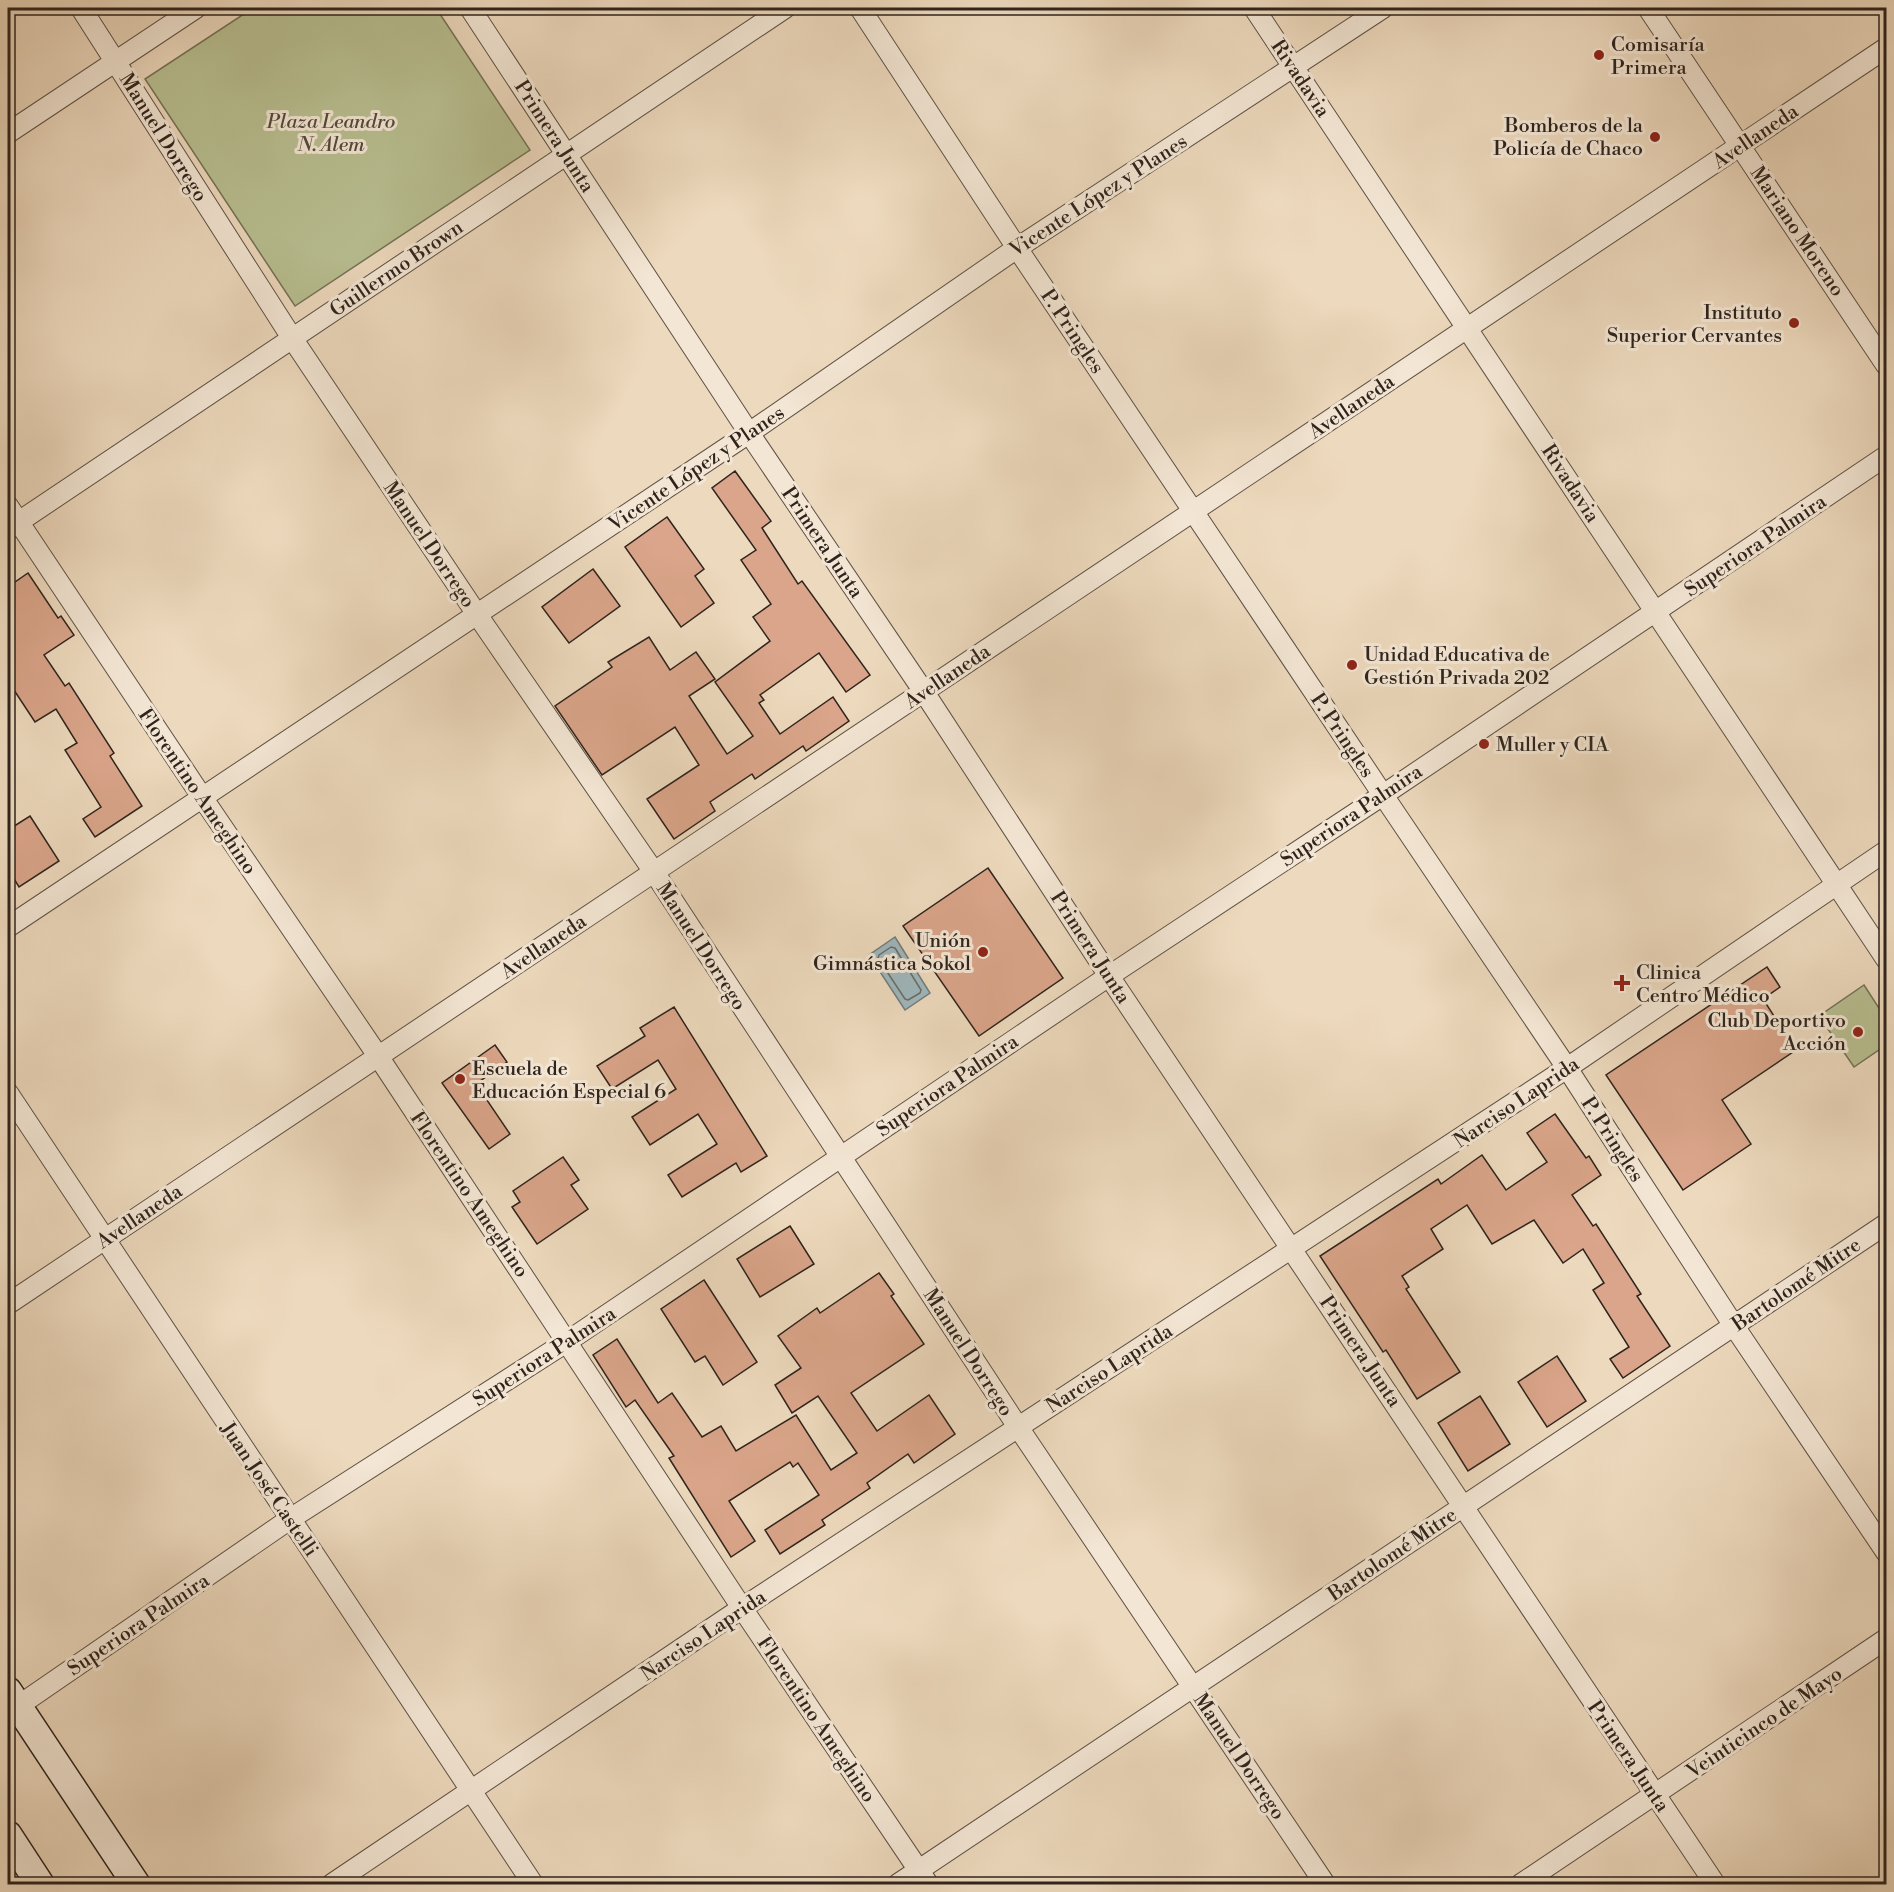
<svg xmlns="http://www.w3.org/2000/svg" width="1894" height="1892" font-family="'Libre Bodoni',serif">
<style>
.green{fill:#b8bf91;stroke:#747257;stroke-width:1.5}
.water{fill:#9fb7bd;stroke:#727c7d;stroke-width:1.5}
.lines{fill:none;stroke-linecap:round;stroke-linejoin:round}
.shore{stroke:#676e6d;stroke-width:1.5}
.building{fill:#daa58a;stroke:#2f241d;stroke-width:1.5}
.minor-casing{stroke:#5e5145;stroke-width:22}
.secondary-casing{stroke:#2f241d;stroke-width:30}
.minor{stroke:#f3e6d4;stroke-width:20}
.secondary{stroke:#f3e6d4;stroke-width:27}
.poi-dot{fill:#8f2418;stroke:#f3e6d4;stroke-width:2}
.labels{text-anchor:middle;stroke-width:6;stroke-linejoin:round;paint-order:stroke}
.poi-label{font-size:20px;fill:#2f241d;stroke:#f3e6d4;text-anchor:start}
.street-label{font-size:20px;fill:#2f241d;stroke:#f3e6d4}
.park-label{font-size:20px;font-style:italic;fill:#514b3a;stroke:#f3e6d4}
</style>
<rect width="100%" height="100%" fill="#edd9bd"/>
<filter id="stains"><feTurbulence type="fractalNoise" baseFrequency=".00333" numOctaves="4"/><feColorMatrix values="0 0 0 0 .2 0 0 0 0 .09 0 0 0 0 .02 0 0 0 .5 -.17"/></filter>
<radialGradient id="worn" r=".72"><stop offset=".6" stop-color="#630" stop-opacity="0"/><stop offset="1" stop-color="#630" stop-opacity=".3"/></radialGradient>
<!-- green -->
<g class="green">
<polygon points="253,8 436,8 530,150 295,306 145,79"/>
<polygon points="1864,985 1886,1019 1886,1045 1854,1067 1819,1016"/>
</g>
<!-- water -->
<polygon class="water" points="895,937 930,993 905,1010 869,955"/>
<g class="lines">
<!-- shore -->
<polygon class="shore" points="891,947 895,948 921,990 920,993 908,1000 905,999 878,958 879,955"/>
</g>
<!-- building -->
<g class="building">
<polygon points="735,471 771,521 762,528 798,584 802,581 870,675 846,692 819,653 760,695 764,700 759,703 780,734 833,697 849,721 806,751 803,746 755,779 752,774 710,802 715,811 674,839 647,799 699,765 675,727 602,775 555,706 612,667 608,662 649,637 670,670 696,652 715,679 689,696 727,754 753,736 715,682 770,641 753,617 771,604 741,560 756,550 712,488"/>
<polygon points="667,517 704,569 695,576 714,603 681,627 625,547"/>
<polygon points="593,569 620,606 569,643 542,607"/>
<polygon points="28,573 58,618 61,616 74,635 44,655 65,686 69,683 114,753 110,756 142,806 95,837 83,819 101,807 65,750 77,743 56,709 35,722 8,681 8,587"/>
<polygon points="30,816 59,861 19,887 8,869 8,830"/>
<polygon points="988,868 1063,978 979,1036 903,926"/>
<polygon points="1767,967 1780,987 1763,999 1796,1050 1722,1100 1751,1144 1683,1190 1606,1075"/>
<polygon points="674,1007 767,1156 741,1172 736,1163 682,1197 668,1175 717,1144 698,1114 650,1145 632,1117 676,1089 658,1060 612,1089 597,1066 645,1036 640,1028"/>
<polygon points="495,1045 507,1062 476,1084 510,1134 489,1149 442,1083"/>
<polygon points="1555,1114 1586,1158 1589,1156 1601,1175 1572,1195 1593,1226 1596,1224 1641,1294 1637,1296 1670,1346 1623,1378 1610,1359 1629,1347 1593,1290 1604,1283 1583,1249 1563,1263 1534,1220 1492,1244 1467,1205 1431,1229 1443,1249 1402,1276 1409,1287 1406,1289 1460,1372 1417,1399 1386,1350 1383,1352 1320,1256 1438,1179 1441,1184 1482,1155 1506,1190 1547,1162 1527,1133"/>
<polygon points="563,1157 579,1180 571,1185 588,1209 537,1244 512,1207 520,1202 513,1191"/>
<polygon points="790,1226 814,1264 760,1297 737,1259"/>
<polygon points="879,1273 894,1294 891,1296 924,1344 851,1393 877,1431 929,1395 955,1434 914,1463 908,1454 867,1483 870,1488 822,1520 825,1525 780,1554 765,1530 819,1495 798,1463 793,1467 790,1462 729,1501 755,1541 731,1557 669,1458 674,1456 635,1400 626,1407 593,1355 617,1339 658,1403 672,1393 702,1437 721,1426 736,1451 796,1415 831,1470 857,1453 818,1396 792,1413 775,1385 801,1368 778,1336 817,1308 820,1313"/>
<polygon points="704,1280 757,1362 723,1385 705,1356 695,1362 661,1309"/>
<polygon points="1557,1356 1586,1401 1547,1427 1518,1382"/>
<polygon points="1480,1396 1510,1444 1468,1471 1438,1423"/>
</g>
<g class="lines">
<!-- minor casing -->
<g class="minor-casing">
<g id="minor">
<polyline points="81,8 292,338 476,613 654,872 1018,1427 1325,1884"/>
<polyline points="470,8 749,433 924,692 1109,976 1715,1884"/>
<polyline points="860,8 1017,248 1383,795 1567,1068 1734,1326 1886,1552"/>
<polyline points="1254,8 1886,959"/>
<polyline points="1648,8 1886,365"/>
<polyline points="8,133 196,8"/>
<polyline points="8,506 202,797 378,1056 742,1608 928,1884"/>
<polyline points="8,529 785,8"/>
<polyline points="8,927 749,433 1017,248 1383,8"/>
<polyline points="8,1093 533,1884"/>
<polyline points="8,1304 1886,48"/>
<polyline points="8,1713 290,1519 568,1341 1109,976 1383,795 1886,456"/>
<polyline points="332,1884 742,1608 1567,1068 1886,851"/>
<polyline points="898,1884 1886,1224"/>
<polyline points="1521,1884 1886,1639"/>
</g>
</g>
<!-- secondary casing -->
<g class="secondary-casing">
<g id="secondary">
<polyline points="8,1691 136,1884"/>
<polyline points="8,1835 40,1884"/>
</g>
</g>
<!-- minor -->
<use href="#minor" class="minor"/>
<!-- secondary -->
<use href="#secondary" class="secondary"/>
</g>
<!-- markers -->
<g class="poi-dot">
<circle cx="1599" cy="55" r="6"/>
<circle cx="1655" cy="137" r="6"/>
<circle cx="1794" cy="323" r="6"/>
<circle cx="1352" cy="665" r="6"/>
<circle cx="1484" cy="744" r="6"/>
<circle cx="983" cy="952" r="6"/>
<path d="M1619 974h6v6h6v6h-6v6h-6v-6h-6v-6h6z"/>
<circle cx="1858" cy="1032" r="6"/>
<circle cx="460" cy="1079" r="6"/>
</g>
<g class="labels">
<!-- poi labels -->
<g class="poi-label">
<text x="1611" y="51">Comisaría<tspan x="1611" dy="23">Primera</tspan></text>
<text x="1643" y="132" text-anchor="end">Bomberos de la<tspan x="1643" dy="23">Policía de Chaco</tspan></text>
<text x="1782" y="319" text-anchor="end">Instituto<tspan x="1782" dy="23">Superior Cervantes</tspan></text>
<text x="1364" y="661">Unidad Educativa de<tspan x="1364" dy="23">Gestión Privada 202</tspan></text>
<text x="1496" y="751">Muller y CIA</text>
<text x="971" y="947" text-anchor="end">Unión<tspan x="971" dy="23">Gimnástica Sokol</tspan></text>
<text x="1636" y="979">Clinica<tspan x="1636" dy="23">Centro Médico</tspan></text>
<text x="1846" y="1027" text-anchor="end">Club Deportivo<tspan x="1846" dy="23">Acción</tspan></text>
<text x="472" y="1075">Escuela de<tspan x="472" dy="23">Educación Especial 6</tspan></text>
</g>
<!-- street labels -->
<g class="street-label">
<text transform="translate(1301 78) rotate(56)" y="7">Rivadavia</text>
<text transform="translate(555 136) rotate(57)" y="7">Primera Junta</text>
<text transform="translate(1755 136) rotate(-34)" y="7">Avellaneda</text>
<text transform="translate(164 137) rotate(58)" y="7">Manuel Dorrego</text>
<text transform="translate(1098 195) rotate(-33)" y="7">Vicente López y Planes</text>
<text transform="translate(1798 231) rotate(56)" y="7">Mariano Moreno</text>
<text transform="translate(396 268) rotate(-34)" y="7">Guillermo Brown</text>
<text transform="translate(1073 331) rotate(56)" y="7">P. Pringles</text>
<text transform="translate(1351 406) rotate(-34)" y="7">Avellaneda</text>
<text transform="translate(696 468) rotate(-34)" y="7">Vicente López y Planes</text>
<text transform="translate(1571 483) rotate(57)" y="7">Rivadavia</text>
<text transform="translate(823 542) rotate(56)" y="7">Primera Junta</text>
<text transform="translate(430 544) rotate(56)" y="7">Manuel Dorrego</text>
<text transform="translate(1755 545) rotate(-34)" y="7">Superiora Palmira</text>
<text transform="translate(947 676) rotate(-34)" y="7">Avellaneda</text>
<text transform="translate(1343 735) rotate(56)" y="7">P. Pringles</text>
<text transform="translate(198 791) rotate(56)" y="7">Florentino Ameghino</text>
<text transform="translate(1351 815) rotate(-34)" y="7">Superiora Palmira</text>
<text transform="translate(543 946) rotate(-34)" y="7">Avellaneda</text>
<text transform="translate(702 946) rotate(57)" y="7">Manuel Dorrego</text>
<text transform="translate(1091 947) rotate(57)" y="7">Primera Junta</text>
<text transform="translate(947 1085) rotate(-34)" y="7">Superiora Palmira</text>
<text transform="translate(1516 1102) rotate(-34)" y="7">Narciso Laprida</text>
<text transform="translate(1613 1139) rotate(57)" y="7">P. Pringles</text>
<text transform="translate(470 1194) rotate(56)" y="7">Florentino Ameghino</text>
<text transform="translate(139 1216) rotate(-34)" y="7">Avellaneda</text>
<text transform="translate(1796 1284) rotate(-34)" y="7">Bartolomé Mitre</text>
<text transform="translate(1361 1351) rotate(56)" y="7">Primera Junta</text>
<text transform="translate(969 1352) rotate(57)" y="7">Manuel Dorrego</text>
<text transform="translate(544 1356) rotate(-33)" y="7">Superiora Palmira</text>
<text transform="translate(1109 1368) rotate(-33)" y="7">Narciso Laprida</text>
<text transform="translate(270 1489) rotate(56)" y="7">Juan José Castelli</text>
<text transform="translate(1392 1554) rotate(-34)" y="7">Bartolomé Mitre</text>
<text transform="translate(138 1624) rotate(-34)" y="7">Superiora Palmira</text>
<text transform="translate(703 1635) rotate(-34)" y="7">Narciso Laprida</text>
<text transform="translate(817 1719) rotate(56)" y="7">Florentino Ameghino</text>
<text transform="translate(1764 1722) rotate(-34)" y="7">Veinticinco de Mayo</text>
<text transform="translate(1240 1756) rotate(56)" y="7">Manuel Dorrego</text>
<text transform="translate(1629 1756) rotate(56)" y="7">Primera Junta</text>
</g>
<!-- park labels -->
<g class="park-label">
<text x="331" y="128">Plaza Leandro<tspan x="331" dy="23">N. Alem</tspan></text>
</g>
</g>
<!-- margin -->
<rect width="1894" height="1892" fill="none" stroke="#edd9bd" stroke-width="30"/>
<rect x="9" y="9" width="1876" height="1874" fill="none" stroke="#2f241d" stroke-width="3"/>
<rect x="15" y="15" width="1864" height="1862" fill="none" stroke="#2f241d" stroke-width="1.5"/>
<rect width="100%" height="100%" filter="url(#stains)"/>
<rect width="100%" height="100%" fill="url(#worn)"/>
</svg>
